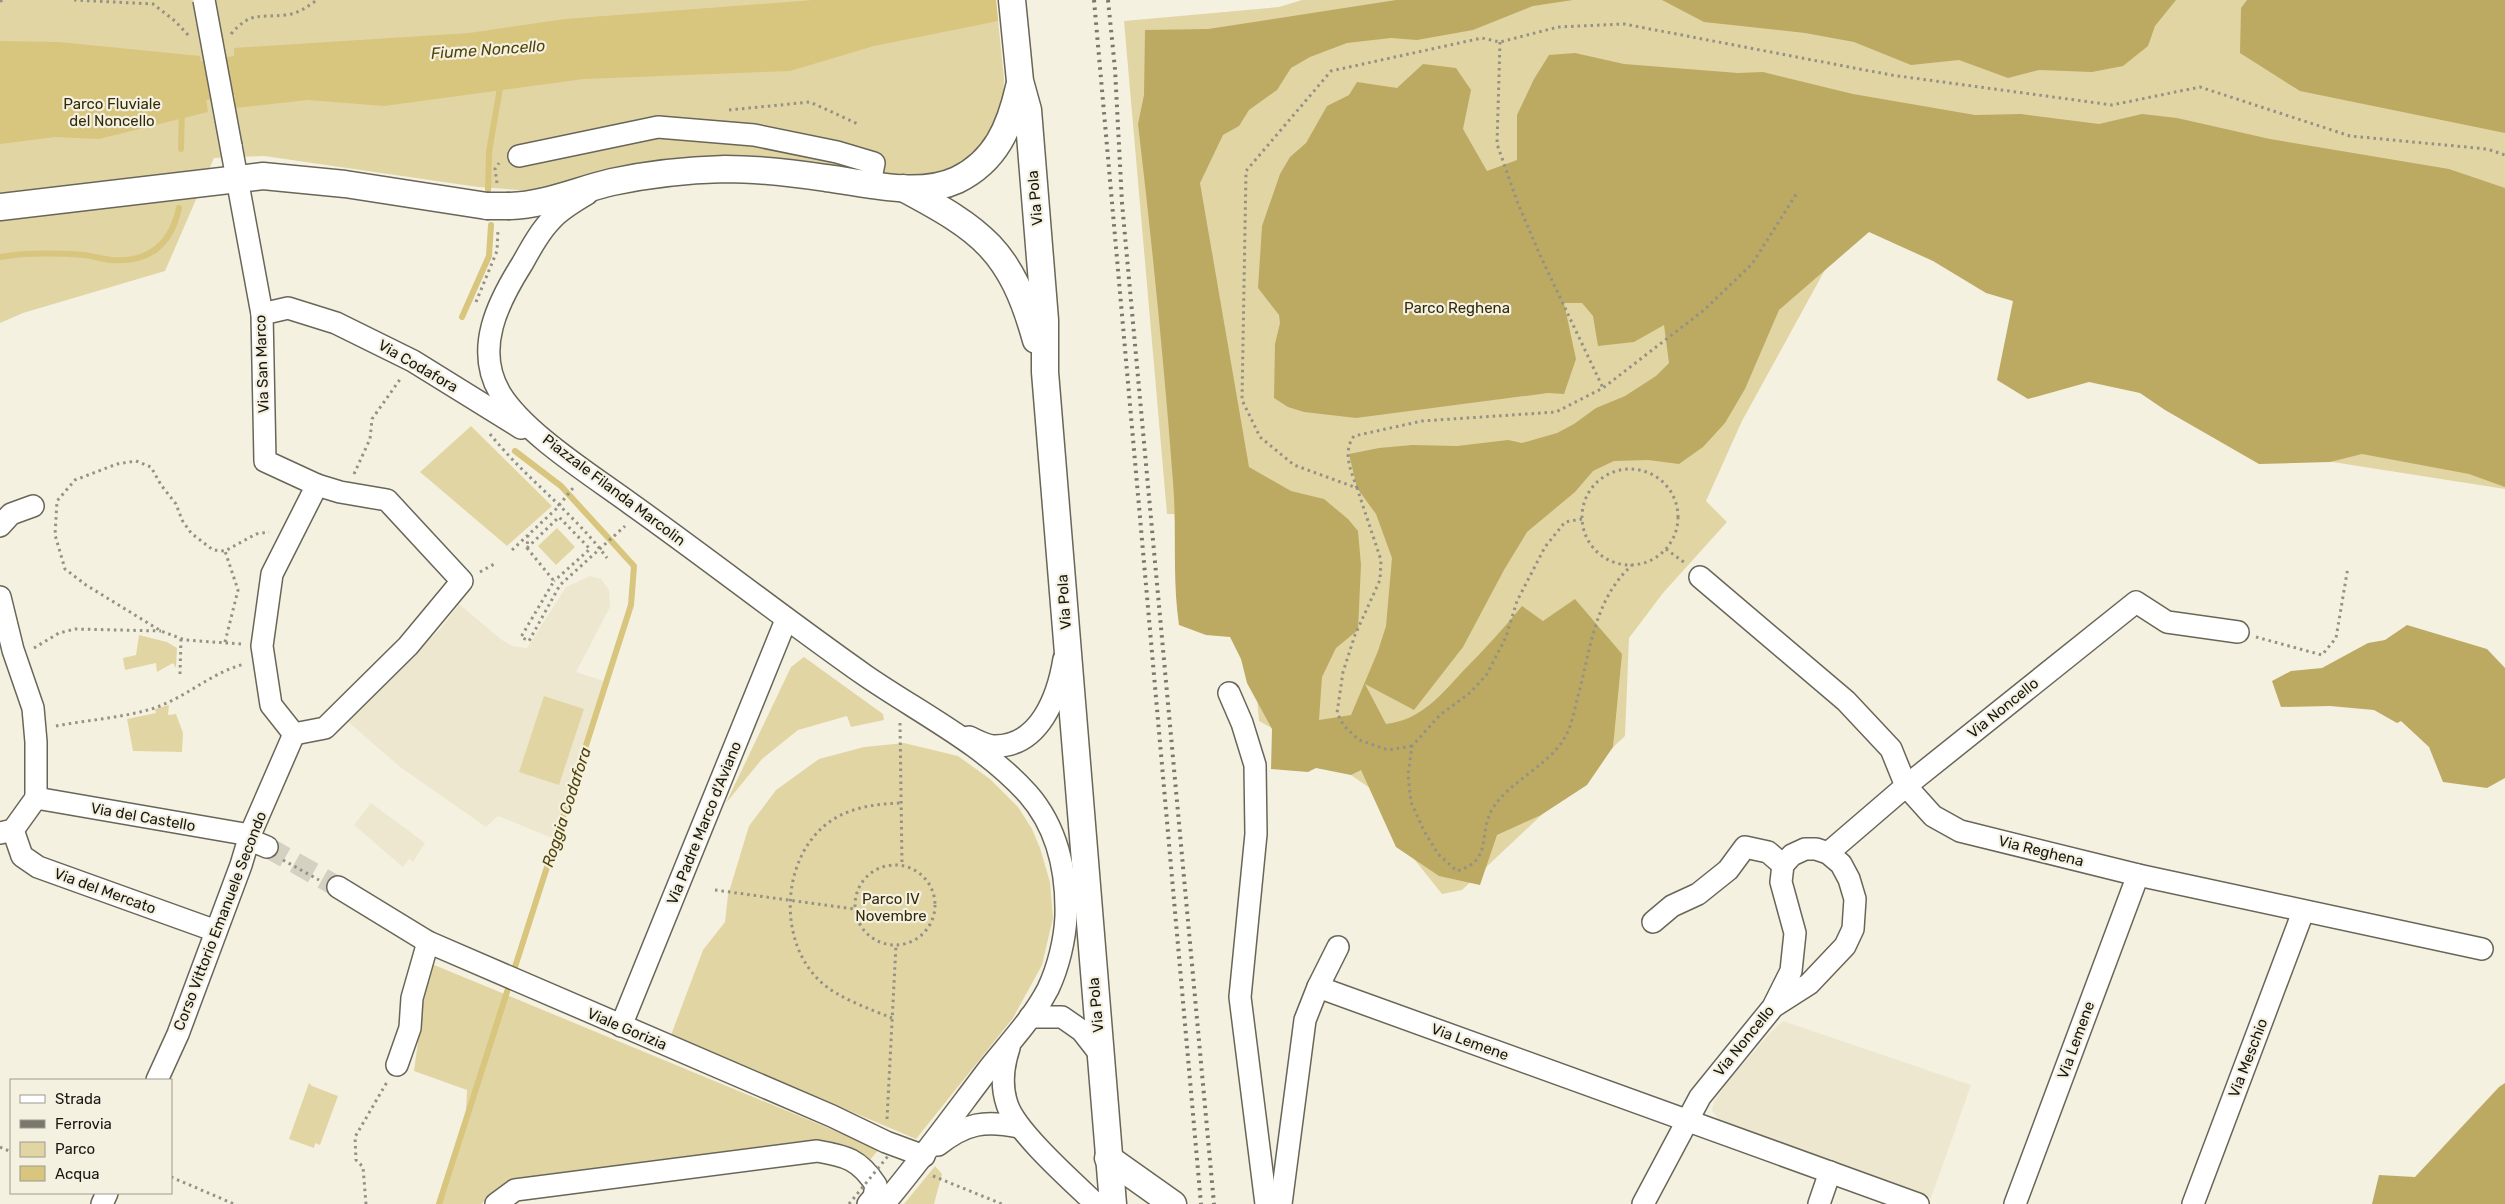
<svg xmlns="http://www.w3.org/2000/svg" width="2505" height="1204" font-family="Rubik,sans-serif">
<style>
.built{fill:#ede7d0}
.green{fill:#e2d5a4}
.forest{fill:#bcaa63}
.water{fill:#d8c57e}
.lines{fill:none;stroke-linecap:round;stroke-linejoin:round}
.stream{stroke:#d8c57e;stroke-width:6}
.river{stroke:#d8c57e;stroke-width:39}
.minor-tunnel{stroke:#d4d0c2;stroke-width:21;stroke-dasharray:21 11;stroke-linecap:butt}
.minor-casing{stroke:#696658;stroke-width:24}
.major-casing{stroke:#696658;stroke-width:29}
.path{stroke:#949186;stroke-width:3;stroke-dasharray:2.5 4;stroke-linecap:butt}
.minor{stroke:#fff;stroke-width:21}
.major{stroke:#fff;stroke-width:26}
.rail{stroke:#7a786d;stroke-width:4;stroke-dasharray:2.5 5;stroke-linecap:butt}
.minor-bridge-casing{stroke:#696658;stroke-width:24;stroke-linecap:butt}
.major-bridge-casing{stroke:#696658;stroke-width:29;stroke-linecap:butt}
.path-bridge{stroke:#949186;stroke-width:3;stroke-dasharray:2.5 4;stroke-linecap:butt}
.minor-bridge{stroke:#fff;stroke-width:21}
.major-bridge{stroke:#fff;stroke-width:26}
.labels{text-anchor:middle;stroke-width:4.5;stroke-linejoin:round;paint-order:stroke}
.park-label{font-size:15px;fill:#322a09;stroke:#f5f1e1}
.street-label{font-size:15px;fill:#181711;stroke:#f5f1e1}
.water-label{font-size:16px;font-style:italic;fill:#51440a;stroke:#f5f1e1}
</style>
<rect width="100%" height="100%" fill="#f5f1e1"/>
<!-- built -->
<g class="built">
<polygon points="590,576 601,579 609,590 610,607 576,672 607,682 557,840 498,816 486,827 400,767 347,721 442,627 459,604 502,640 512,646 527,648 566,587"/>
<polygon points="371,803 425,843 413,862 409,859 403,867 354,825"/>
<polygon points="1783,1021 1971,1085 1931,1198 1719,1120 1712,1110 1714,1102 1727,1083 1768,1035"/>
</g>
<!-- green -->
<g class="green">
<polygon points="0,0 996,0 1004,79 1003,107 992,136 973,158 944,172 896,175 757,160 532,191 478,187 264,156 214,158 165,271 23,313 0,323"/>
<polygon points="1302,0 2505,0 2505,489 2307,458 2124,387 2024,309 1902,226 1843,237 1742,421 1706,501 1727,522 1663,593 1629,638 1625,736 1462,890 1442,894 1394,834 1396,806 1329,760 1259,721 1256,686 1215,514 1167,514 1124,21 1279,7"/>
<polygon points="471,426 552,506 507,546 420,472"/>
<polygon points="557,528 575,547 556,565 538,546"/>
<polygon points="139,635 167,642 177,648 176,668 173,663 157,672 156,663 125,670 123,658 136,655"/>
<polygon points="804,657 883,714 884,720 851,727 847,716 798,730 762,759 726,803 791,667"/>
<polygon points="544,696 584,709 559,785 519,772"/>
<polygon points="169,705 168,715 176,714 183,733 182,752 133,751 127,719 156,713 155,709"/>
<polygon points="904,743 958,756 990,779 1018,807 1032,829 1040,848 1050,882 1053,918 1042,965 1013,1018 916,1139 671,1035 703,950 725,922 728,895 749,826 776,790 819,759 864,747"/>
<polygon points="427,962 879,1149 870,1160 845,1148 500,1190 481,1204 438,1204 466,1112 467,1090 414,1071 423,1005"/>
<polygon points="309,1083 312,1086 338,1096 320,1145 315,1143 314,1148 289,1139"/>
<polygon points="935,1166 942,1174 934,1204 904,1204"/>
</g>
<!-- forest -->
<g class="forest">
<path d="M1396,0H1573L1533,6L1473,30L1417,40L1391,38L1347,43L1310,57L1291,68L1277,90L1249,110L1239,126L1223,135L1200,183L1249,467L1291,491L1324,499L1348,519L1358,531L1361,565L1358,630L1336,648L1322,677L1319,720L1351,715L1378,651L1386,626L1392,558L1376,514L1357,488L1349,454L1379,448L1412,445L1457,446L1508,440L1522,443L1557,433L1574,424L1596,408L1625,396L1656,376L1669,363L1664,325L1634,342L1598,346L1593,316L1582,303H1564L1576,359L1564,394L1548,393L1356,418L1304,412L1288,407L1274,398L1275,344L1280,323L1279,315L1258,288L1262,226L1280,174L1290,157L1306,143L1327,106L1349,95L1357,82L1397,88L1423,64L1456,68L1471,90L1463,129L1487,171L1517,160V115L1534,79L1549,55L1575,53L1624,64L1738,73L1763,72L1853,94L1975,115L2021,114L2099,124L2142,114L2177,118L2270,139L2449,169L2505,188V487L2469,474L2362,454L2330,462L2259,464L2165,410L2140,393L2089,382L2028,399L1997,380L2013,301L1986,293L1933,261L1869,232L1779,310L1745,389L1725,423L1703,447L1679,464L1648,460L1614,461L1593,471L1575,492L1527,532L1504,570L1463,647L1414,710L1365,684L1386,724C1421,720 1441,695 1463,671C1484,650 1503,629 1522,606L1543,621L1575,599L1622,654L1613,747L1587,785L1541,815L1497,835L1480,885L1439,876L1396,847L1361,770L1351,775L1316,768L1308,772L1271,769L1272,729L1247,683L1241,659L1230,637L1206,635L1179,625C1172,577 1177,530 1173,482C1164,362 1152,243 1138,124L1144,95L1145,30L1208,29Z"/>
<polygon points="1662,0 2176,0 2155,26 2148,46 2123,66 2092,72 2039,70 2008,78 1959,60 1911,65 1854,42 1805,33 1704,22"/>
<polygon points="2247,0 2505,0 2505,133 2300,91 2240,53 2241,8"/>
<polygon points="2407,625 2487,649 2505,668 2505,778 2487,788 2443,782 2429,747 2401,721 2397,723 2374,710 2330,706 2281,707 2272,681 2291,671 2322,668 2368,643 2385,640"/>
<polygon points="2505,1083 2505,1204 2372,1204 2379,1175 2415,1177 2499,1087"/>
</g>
<!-- water -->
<g class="water">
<polygon points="813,0 996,0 998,21 874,46 790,71 584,79 384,106 308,100 235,108 234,48 469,33 565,19"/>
<polygon points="0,41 59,42 200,56 208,112 99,139 55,137 0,144"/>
</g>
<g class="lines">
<!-- stream -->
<g class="stream">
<polyline points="181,149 182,110"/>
<polyline points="488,192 489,152 501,82"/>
<path d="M0,257C28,252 56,253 84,255C93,256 102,259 111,260C149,263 171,245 179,208"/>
<polyline points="462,317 489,256 491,225"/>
<polyline points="439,1204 631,605 634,566 561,486 515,451"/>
</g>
<!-- river -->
<polyline class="river" points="151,80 183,84 288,67"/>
<!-- minor-tunnel -->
<polyline class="minor-tunnel" points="267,847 338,887"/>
<!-- minor casing -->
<g class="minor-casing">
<g id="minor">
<polyline points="231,146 262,314 265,461 317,485 272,574 262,646 271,705 294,734"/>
<polyline points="519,156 658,127 754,135 837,152 874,163 870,184"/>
<path d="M587,194C575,201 562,209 553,218C540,231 531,248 522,264C498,302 474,349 500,393C524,433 593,476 631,504C710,560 786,620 866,676C920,713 983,744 1028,794C1057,827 1067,872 1066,916C1065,940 1058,968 1048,989C1033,1018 1010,1042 990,1067C955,1113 921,1160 884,1204"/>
<polyline points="262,314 288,308 336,323 413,361 521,428"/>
<polyline points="0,526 11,514 33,506"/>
<polyline points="1700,577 1846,701 1891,749 1906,786 1933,816 1960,831 2138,875 2482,949"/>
<polyline points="0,597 13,650 33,708 36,742 36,798"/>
<polyline points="1229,693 1242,723 1255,765 1256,834 1240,997 1266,1204"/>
<polyline points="294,734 325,728 408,646 462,581 387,500 340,492 317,485"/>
<path d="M969,737C976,740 986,746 994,746C1040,747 1058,696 1064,659"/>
<polyline points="36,798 250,835"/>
<polyline points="13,830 22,856 38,867 216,931"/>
<polyline points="0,833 13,830 36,798"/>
<polyline points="248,839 267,847"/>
<polyline points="1828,853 1906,786 2136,602 2167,622 2238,632"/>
<polyline points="338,887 428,942 832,1116 886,1142 924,1156"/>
<polyline points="1653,922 1672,906 1698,894 1728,870 1745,847 1768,852 1783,865"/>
<polyline points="1318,987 1338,947"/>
<polyline points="1030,1017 1062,1017 1082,1031 1100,1054"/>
<polyline points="621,1026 786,620"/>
<path d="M1009,1048C1003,1066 1001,1086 1007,1104C1015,1131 1074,1183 1096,1204"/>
<polyline points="397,1065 410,1028 412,998 428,942"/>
<polyline points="157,1080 178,1034 241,865 250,835 294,734"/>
<path d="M938,1145C966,1123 985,1120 1019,1127"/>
<polyline points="102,1204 107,1193"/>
<path d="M496,1204L515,1190L817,1151C846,1156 859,1159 876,1185L874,1197L868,1204"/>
<polyline points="1281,1204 1305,1020 1318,987 1918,1204"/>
<polyline points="1643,1204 1700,1097 1773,1007 1791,971 1795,933 1781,882 1783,865 1792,855 1805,849 1816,849 1828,853 1841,864 1849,879 1855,899 1853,929 1845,946 1809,984 1773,1007"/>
<polyline points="1819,1204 1830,1172"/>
<polyline points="2015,1204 2138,875"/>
<polyline points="2193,1204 2303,912"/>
</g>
</g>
<!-- major casing -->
<g class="major-casing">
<g id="major">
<polyline points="1012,0 1020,81 1028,110 1045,320 1045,372 1113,1204"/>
<path d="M903,188C982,230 1011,250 1036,340"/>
<path d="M510,206C545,205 578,190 612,182C649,174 687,170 725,169C759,169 793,173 826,178C866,183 918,198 957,180C996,161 1010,127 1019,87"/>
<polyline points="0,207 263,176 345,184 487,206"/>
<polyline points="1108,1158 1173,1204"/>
</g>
</g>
<!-- path -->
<g class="path">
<polyline points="74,0 153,4 175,21 189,36"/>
<polyline points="0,1 5,0"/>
<path d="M231,34C251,11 259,18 285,15C298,14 307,7 317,0"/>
<polyline points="1500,42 1497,144 1517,201 1539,253 1603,388"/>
<polyline points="729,110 810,102 858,124"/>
<polyline points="497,183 495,169 499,163"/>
<polyline points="476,302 497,251 498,230"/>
<path d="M490,434C526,479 573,512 607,558"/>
<circle cx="1630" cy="517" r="48"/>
<polyline points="354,474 370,439 372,419 401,378"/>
<path d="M1357,488C1351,471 1342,452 1354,436L1422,421L1556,412L1603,388L1704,310L1752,264L1797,193"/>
<path d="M1582,519L1565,522L1545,547L1517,601L1506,637L1487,674L1471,692L1440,715L1412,746L1408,775L1411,802L1424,831L1438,854L1457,871C1494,860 1477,834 1493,808C1507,784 1545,767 1562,742C1571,729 1574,712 1578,696C1591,648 1594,600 1632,565"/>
<polyline points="528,535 527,548 554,581 521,637 529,641 560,585 625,526"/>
<polyline points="527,548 559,517 590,549 554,581"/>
<polyline points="1666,549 1685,563"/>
<polyline points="512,550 556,509 573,488"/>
<polyline points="480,572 496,563"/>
<polyline points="2256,637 2322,655 2336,638 2348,567"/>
<polyline points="225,642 238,590 225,551"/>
<polyline points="241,644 185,640 161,631 86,585 65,569 55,535 57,501 75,480 117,464 136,461 151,467 161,485 176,504 182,520 191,533 213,550 225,551 256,534 269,532"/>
<polyline points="34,648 59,633 75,629 161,631"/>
<polyline points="180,674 181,638"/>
<polyline points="900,723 902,865"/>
<path d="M56,726C87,720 121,718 151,709C185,699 211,672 245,664"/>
<polyline points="1412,746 1388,750 1359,740 1344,726 1337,713 1343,672 1355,635 1380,580 1381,560 1357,488 1294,465 1260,437 1242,400 1246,171 1331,71 1482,38 1500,42 1558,27 1624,24 1891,75 2112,105 2200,87 2350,136 2487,149 2505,155"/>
<polyline points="283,860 319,880"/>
<circle cx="895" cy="905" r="40"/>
<polyline points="715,890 854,909"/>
<path d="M892,1018C870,1009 838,998 821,982C777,942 781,858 828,823C849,807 876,804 901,803"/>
<polyline points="887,1119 896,945"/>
<polyline points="0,1147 11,1152"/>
<polyline points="933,1176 1002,1204"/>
<polyline points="171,1177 234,1204"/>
<polyline points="366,1204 363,1167 356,1160 355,1137 387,1082"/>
</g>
<!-- minor -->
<use href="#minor" class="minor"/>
<!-- major -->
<use href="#major" class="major"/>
<!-- rail -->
<g class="rail">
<polyline points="1094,0 1201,1204"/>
<polyline points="1108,0 1115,69 1122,203 1214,1204"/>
</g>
<!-- minor-bridge casing -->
<g class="minor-bridge-casing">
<polyline id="minor-bridge" points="204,0 231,146"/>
</g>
<!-- major-bridge casing -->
<g class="major-bridge-casing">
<polyline id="major-bridge" points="487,206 510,206"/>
</g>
<!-- path-bridge -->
<polyline class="path-bridge" points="849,1204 888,1156"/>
<!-- minor-bridge -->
<use href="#minor-bridge" class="minor-bridge"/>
<!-- major-bridge -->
<use href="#major-bridge" class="major-bridge"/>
</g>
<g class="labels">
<!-- park labels -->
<g class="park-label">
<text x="112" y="109">Parco Fluviale<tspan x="112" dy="17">del Noncello</tspan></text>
<text x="1457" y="313">Parco Reghena</text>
<text x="891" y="904">Parco IV<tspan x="891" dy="17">Novembre</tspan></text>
</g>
<!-- street labels -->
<g class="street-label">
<text transform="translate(1035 198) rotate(-95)" y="5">Via Pola</text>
<text transform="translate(262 364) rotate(-92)" y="5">Via San Marco</text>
<text transform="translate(418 366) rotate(30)" y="5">Via Codafora</text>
<text transform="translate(614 490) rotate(37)" y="5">Piazzale Filanda Marcolin</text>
<text transform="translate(1064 602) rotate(-94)" y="5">Via Pola</text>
<text transform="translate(2003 708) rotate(-39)" y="5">Via Noncello</text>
<text transform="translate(143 817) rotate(10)" y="5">Via del Castello</text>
<text transform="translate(704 823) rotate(-68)" y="5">Via Padre Marco d'Aviano</text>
<text transform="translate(2041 851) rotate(14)" y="5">Via Reghena</text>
<text transform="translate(105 891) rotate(20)" y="5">Via del Mercato</text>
<text transform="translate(220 921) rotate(-69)" y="5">Corso Vittorio Emanuele Secondo</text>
<text transform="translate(1096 1005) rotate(-95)" y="5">Via Pola</text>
<text transform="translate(627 1029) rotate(23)" y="5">Viale Gorizia</text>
<text transform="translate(2076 1040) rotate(-70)" y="5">Via Lemene</text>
<text transform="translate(1744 1041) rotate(-51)" y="5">Via Noncello</text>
<text transform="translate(1470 1042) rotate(20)" y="5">Via Lemene</text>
<text transform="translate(2248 1058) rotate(-69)" y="5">Via Meschio</text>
</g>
<!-- water labels -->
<g class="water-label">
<text transform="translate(488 49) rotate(-4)" y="6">Fiume Noncello</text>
<text transform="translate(566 807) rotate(-72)" y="6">Roggia Codafora</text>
</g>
</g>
<!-- legend -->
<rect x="10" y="1079" width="162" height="115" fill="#f5f1e1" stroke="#9d9a8e"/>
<rect x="20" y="1095" width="25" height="8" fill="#ffffff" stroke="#9d9a8e"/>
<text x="55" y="1104" font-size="15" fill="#181711">Strada</text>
<rect x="20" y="1120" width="25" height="8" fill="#7a786d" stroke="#9d9a8e"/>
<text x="55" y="1129" font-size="15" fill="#181711">Ferrovia</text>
<rect x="20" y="1142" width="25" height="15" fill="#e2d5a4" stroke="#9d9a8e"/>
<text x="55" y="1154" font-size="15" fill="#181711">Parco</text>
<rect x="20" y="1166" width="25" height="15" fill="#d8c57e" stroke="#9d9a8e"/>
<text x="55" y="1179" font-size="15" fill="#181711">Acqua</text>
</svg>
